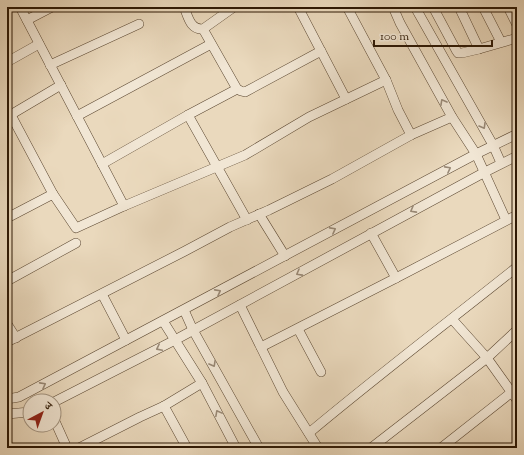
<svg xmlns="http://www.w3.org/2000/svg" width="524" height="455" font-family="'Sorts Mill Goudy','Noto Serif Devanagari',serif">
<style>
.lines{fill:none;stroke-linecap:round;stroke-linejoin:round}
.minor-casing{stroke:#5c4832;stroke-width:10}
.minor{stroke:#f1e6d4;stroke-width:9}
.oneway{stroke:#998976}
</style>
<rect width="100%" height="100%" fill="#ead9bd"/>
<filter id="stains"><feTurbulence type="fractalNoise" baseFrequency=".005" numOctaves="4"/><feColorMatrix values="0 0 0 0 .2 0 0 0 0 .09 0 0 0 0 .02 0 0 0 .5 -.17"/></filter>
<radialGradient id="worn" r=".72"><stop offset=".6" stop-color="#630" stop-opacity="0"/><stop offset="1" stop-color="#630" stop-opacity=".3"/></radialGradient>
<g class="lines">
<!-- minor casing -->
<g class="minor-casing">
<g id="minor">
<polyline points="20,7 124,206"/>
<path d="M184,7C188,16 190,30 203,29L234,7"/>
<polyline points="298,7 346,99"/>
<polyline points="347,7 386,80"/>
<polyline points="393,7 400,23 452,117 476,154 506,220"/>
<polyline points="415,7 493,145 501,163"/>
<polyline points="433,7 456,50 458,53 462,53 479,49 517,38"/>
<polyline points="459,7 479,49"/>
<polyline points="483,7 501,42"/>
<polyline points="508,7 517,25"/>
<polyline points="27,20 52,7"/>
<polyline points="203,29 237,89 241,91 245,92 321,51"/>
<polyline points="7,62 39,44"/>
<polyline points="50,65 139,24"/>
<polyline points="237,89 188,115 247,220"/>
<polyline points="11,115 53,194"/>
<polyline points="77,116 211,44"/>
<polyline points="7,117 61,85"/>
<polyline points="102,164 188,115"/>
<polyline points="259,214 285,256"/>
<polyline points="7,218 53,194 76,228 124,206 245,155 309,117 386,80 398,110 411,135"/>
<polyline points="371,233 396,278"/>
<polyline points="7,281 76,243"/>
<polyline points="102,294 126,340"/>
<polyline points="240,305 283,392 318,448"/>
<polyline points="184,310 193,330 259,448"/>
<polyline points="452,319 487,358 517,400"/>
<polyline points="163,321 202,383 236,448"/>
<polyline points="7,324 16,338"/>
<polyline points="298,329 321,372"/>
<polyline points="7,342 185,251 230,227 269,210 332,179 411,135 452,117"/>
<polyline points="261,347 396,278 517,215"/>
<polyline points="7,399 19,397 476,154 517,134"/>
<polyline points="54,402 175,340 485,172 517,156"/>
<polyline points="164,406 187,448"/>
<polyline points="7,414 30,412"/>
<polyline points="54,419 67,448"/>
<path d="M309,433C377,376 448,322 517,267"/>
<polyline points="79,448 140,417 164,406 202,383"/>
<polyline points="371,448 487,358 517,330"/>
<polyline points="441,448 517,388"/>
</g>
</g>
<!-- minor -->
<use href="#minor" class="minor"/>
</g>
<!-- one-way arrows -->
<defs><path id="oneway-chevron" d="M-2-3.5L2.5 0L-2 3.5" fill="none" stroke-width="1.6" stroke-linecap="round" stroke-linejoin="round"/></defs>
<g class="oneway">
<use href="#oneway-chevron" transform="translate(443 102) rotate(-119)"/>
<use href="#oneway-chevron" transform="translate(483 126) rotate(60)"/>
<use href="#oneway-chevron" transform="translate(448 169) rotate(-28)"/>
<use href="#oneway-chevron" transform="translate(413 210) rotate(151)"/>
<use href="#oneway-chevron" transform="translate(333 230) rotate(-28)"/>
<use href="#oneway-chevron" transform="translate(299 273) rotate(151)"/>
<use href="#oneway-chevron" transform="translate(218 292) rotate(-28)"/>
<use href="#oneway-chevron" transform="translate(159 348) rotate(153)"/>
<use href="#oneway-chevron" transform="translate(213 364) rotate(61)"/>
<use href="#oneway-chevron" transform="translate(43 385) rotate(-28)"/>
<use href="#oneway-chevron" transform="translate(218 413) rotate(-118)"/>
</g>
<!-- margin -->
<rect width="524" height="455" fill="none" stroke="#ead9bd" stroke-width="24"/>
<rect x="8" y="8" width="508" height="439" fill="none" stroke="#2d1804" stroke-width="2"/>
<rect x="12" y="12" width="500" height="431" fill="none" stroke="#2d1804"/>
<!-- north arrow -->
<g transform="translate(42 413) rotate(41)"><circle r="19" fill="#f1e6d4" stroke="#a39481"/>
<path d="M0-3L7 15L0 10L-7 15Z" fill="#8f2418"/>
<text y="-6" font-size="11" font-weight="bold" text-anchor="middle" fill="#2d1804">उ</text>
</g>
<!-- scale -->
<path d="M374 40v6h118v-6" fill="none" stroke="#2d1804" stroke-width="2"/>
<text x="380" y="40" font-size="12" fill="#2d1804" stroke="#f1e6d4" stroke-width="3" paint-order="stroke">100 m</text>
<rect width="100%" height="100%" filter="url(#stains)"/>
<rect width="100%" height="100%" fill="url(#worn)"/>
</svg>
